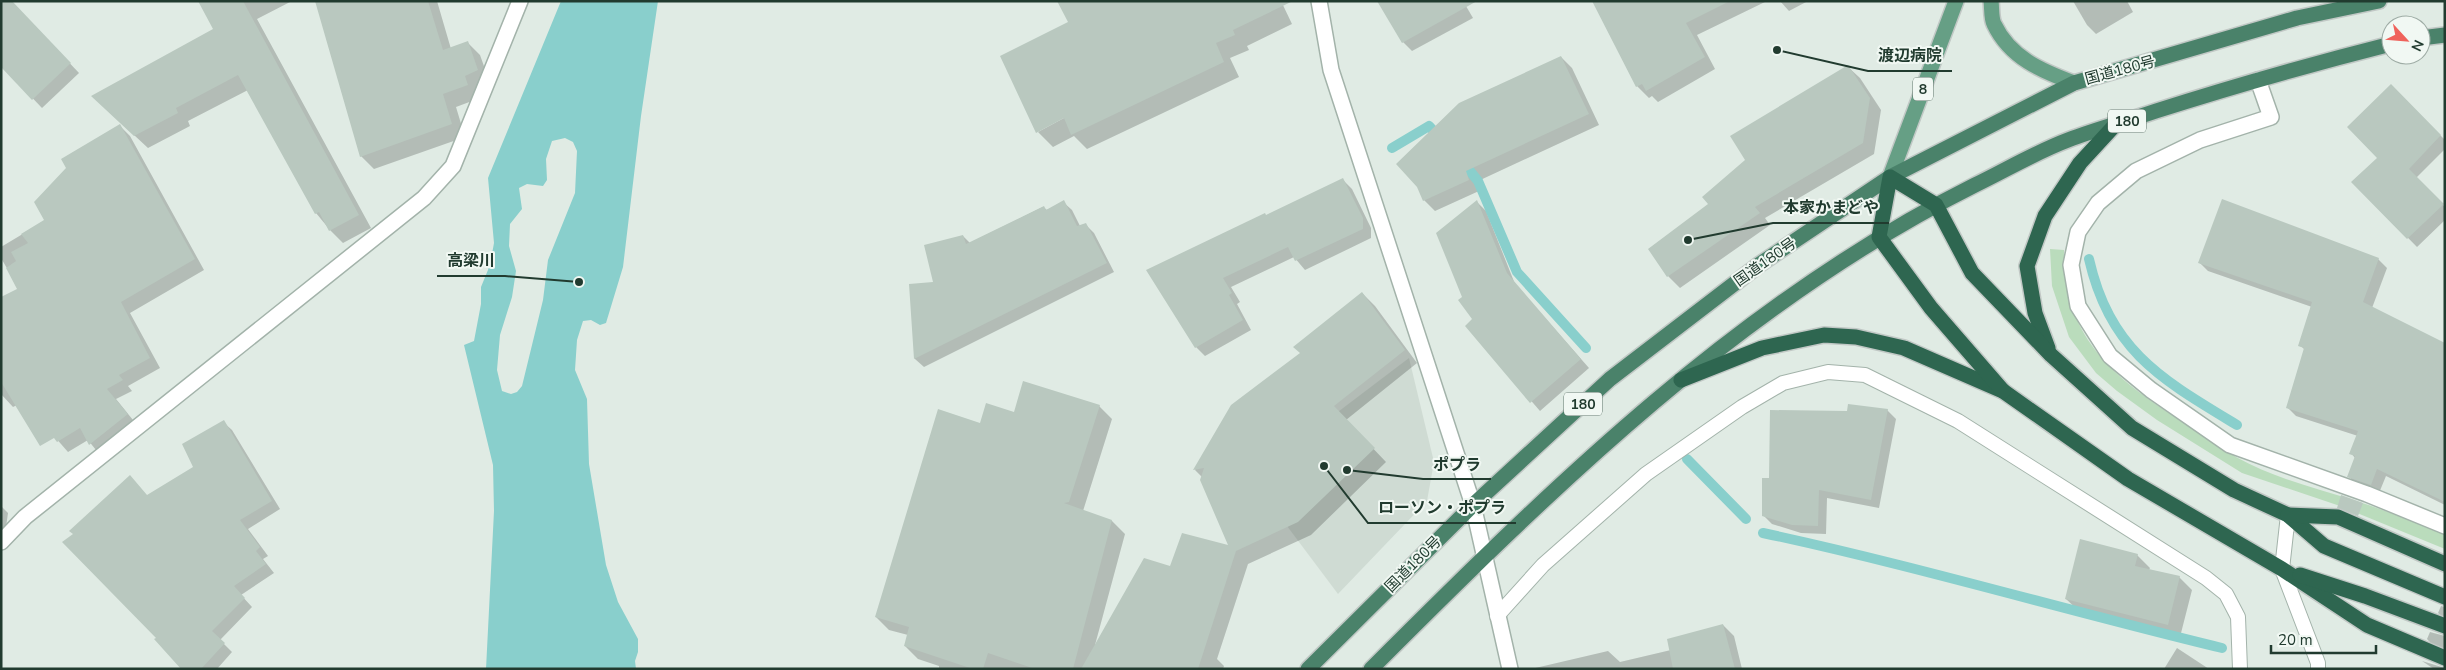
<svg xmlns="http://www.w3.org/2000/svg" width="2446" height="670" font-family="'Nunito Sans','Noto Sans JP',sans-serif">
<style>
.built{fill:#cfdbd3}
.green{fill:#badcbc}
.water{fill:#89cfcc;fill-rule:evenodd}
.shadow{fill:#0003}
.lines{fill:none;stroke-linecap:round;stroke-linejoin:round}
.stream{stroke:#89cfcc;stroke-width:10}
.building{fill:#b9c8bf}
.service-casing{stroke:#a3b3aa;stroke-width:16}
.minor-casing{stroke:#a3b3aa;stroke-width:18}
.primary-casing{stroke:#c1c8c5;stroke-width:18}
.trunk-casing{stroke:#c1c8c5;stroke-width:18}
.motorway-casing{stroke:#c1c8c5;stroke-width:18}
.service{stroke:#fff;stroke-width:14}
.minor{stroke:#fff;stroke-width:15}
.primary{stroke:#669f85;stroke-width:15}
.trunk{stroke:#4a826a;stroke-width:15}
.motorway{stroke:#2e6650;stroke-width:15}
.labels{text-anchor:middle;stroke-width:4;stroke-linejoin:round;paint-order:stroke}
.shield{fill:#f1f8f3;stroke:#5f746a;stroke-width:1}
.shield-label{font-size:14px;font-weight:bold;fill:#213b2f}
.street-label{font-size:15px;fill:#213b2f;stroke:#f1f8f3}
.leader{fill:none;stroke:#213b2f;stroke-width:2}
.callout-dot{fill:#213b2f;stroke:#f1f8f3;stroke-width:2}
.callout-label{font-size:16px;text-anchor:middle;font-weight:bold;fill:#213b2f;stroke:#f1f8f3;stroke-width:4;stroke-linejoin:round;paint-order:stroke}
</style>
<rect width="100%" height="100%" fill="#e0ebe4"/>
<!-- built -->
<polygon class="built" points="1409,358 1434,462 1427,501 1338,594 1251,478"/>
<!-- green -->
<path class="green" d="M2050,249L2064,250C2063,333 2108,373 2172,415C2193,429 2214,444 2236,457C2273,478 2316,488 2356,501C2385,510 2413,522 2441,533L2445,535V549L2340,506L2242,473L2157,420L2117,391L2096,373L2069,337L2052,286Z"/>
<!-- water -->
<path class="water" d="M561,1H658L641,116L623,267L606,323L600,325L591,320L583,321L577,340L575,370L587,399L589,464L606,565L618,602L638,639V652L635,661L636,669H486L494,511L493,465L464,345L474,341L481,304V287L490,265L494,243L488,178ZM565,138L573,142L577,151L575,193L548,260L543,300L522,386L517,392L511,394L502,391L497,370L500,335L512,297L516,271L509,246L510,224L522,209L519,188L527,184L543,186L547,180L546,159L552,141Z"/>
<!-- shadow -->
<g class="shadow">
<polygon points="11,1 79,73 42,108 1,65"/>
<polygon points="199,1 292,1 257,19 371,228 343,243 330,230 316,213 248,90 188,121 190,126 148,148 106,109 215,30"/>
<polygon points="316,1 437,1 451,49 467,42 480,55 490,83 480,98 456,107 465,137 374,169 361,156"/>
<polygon points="1281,1 1292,24 1247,46 1249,50 1230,58 1239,77 1087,149 1074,136 1053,147 1038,132"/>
<polygon points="1379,1 1463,1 1473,18 1412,51 1403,42"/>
<polygon points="1598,1 1767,1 1697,35 1715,69 1658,102 1652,96 1649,98 1637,86"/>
<polygon points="1780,1 1808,1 1789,11"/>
<polygon points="2073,1 2127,1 2133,12 2096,34 2087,25"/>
<polygon points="1561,57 1572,68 1599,125 1476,182 1479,191 1435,211 1424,200"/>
<polygon points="1848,67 1860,78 1881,110 1874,154 1765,218 1770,225 1680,288 1668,276 1649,249 1710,204 1746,160"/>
<polygon points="2391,86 2445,140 2445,149 2416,178 2445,207 2445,220 2417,247 2353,182 2379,158"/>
<polygon points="120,126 130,136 204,270 130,313 160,368 128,386 132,391 116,399 137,425 100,455 88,440 68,452 54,436 17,405 13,407 1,394 1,359 19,289 1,258 1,247 46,220"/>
<polygon points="1343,180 1352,189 1371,228 1371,238 1305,270 1294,257 1231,287 1240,302 1237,304 1251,330 1205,356 1196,347 1148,271"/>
<polygon points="1063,202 1072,210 1080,226 1085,224 1094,233 1114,272 924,367 915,359 910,285 935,283 963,236 970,243 1043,207 1047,210"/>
<polygon points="1477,202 1486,211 1515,284 1589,368 1540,411 1466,326 1474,319 1464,297"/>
<polygon points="2378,259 2387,268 2372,308 2445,345 2445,505 2386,476 2379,493 2358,485 2349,477 2355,458 2351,453 2358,436 2296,416 2288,408 2305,350 2300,345 2312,307 2208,271 2199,262"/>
<polygon points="1362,293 1375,306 1417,363 1346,420 1386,462 1311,535 1248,564 1217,659 1224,666 1223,669 939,669 939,666 918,659 905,646 908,635 889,630 876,617 980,425 1015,413 1099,406 1112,419 1083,511 1112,521 1125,534 1095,645 1171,568 1230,547 1202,477 1195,470 1232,406 1302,354"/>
<polygon points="1887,410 1896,419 1879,508 1827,498 1826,534 1801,533 1772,524 1763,515 1770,479 1848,412"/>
<polygon points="223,422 232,430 280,509 248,529 268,556 263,559 274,573 241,595 252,607 220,640 232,652 217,669 182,669 158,638 148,496 195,468"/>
<polygon points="1,506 8,513 5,534 1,538"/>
<polygon points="2137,555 2150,568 2149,570 2179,577 2192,590 2180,637 2079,611 2066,599"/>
<polygon points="2441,606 2445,607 2445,619 2438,613"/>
<polygon points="1723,625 1734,636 1742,669 1531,669 1608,651 1620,662 1671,650"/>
<polygon points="2430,632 2445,636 2445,652 2435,648 2427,639"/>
<polygon points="2177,648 2209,669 2164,669"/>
<polygon points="2422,661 2445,668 2445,669 2434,669"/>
</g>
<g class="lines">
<!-- stream -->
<g class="stream">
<polyline points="1392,148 1429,126 1441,139"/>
<polyline points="1461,160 1478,181 1517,272 1586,348"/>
<path d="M2089,259C2110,351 2161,379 2237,425"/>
<polyline points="1687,459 1746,519"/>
<path d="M1763,533C1917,566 2068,611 2222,648"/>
</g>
</g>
<!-- building -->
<g class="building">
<polygon points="1,1 12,1 71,63 32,100 1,67"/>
<polygon points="198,1 243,1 359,215 329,231 319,212 315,214 238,75 176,108 178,113 134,136 91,96 213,29"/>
<polygon points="315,1 428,1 443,50 468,41 478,70 465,76 468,85 443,94 452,124 360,157"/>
<polygon points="1057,1 1293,1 1233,30 1235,35 1216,43 1224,62 1071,135 1064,118 1036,133 1000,56 1068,22"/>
<polygon points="1377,1 1477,1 1402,43"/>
<polygon points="1592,1 1730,1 1686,23 1705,57 1646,91 1642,84 1636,87"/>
<polygon points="1561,56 1589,114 1466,171 1469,180 1423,201 1417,187 1396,164 1459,103"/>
<polygon points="1848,65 1870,98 1863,143 1755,207 1760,213 1667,277 1648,249 1708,204 1702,197 1745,160 1730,136"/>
<polygon points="2391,84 2441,135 2409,169 2444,204 2407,239 2351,182 2377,158 2347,127"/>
<polygon points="120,124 195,259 121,302 150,358 119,375 123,380 107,389 128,414 89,445 80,428 57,442 54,438 40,446 1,382 1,297 17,289 6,268 16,261 11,252 28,243 21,234 44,220 34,202 66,168 61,159"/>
<polygon points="1343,178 1363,218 1363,229 1295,261 1288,247 1223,278 1232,293 1229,295 1243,320 1195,348 1146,270 1265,213 1266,215"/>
<polygon points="2222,199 2379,258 2363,302 2445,343 2445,502 2377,469 2371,485 2347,477 2355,456 2349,454 2358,431 2286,408 2304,348 2298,346 2312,302 2198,263"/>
<polygon points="1064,200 1077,226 1086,223 1107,263 914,359 909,284 933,282 924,245 963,235 966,244 1044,206 1046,210"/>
<polygon points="1477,200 1507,273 1581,359 1530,403 1465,326 1472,319 1458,300 1462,297 1436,233"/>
<polygon points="1362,292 1405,350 1334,406 1375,448 1298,522 1236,551 1198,669 1081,669 1144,558 1170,566 1182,533 1228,545 1200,480 1204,468 1193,470 1231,405 1300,353 1293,347"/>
<polygon points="1023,381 1100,405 1069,502 1064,503 1112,520 1073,669 1035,669 988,653 983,669 973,669 904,646 909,627 875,617 938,409 980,423 986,403 1014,412"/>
<polygon points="1848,404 1888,409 1871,500 1819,490 1818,526 1792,525 1762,516 1762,478 1769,478 1770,410 1847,411"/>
<polygon points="224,420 272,501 240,520 260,547 256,551 266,564 234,586 245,598 212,631 225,643 201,669 181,669 154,639 156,638 62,542 73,534 69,531 130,475 147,495 193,467 182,444"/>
<polygon points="2341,495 2363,503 2358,516 2337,508"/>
<polygon points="2080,539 2138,554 2135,566 2180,576 2168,625 2065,599"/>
<polygon points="1723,624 1735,669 1673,669 1667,639"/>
</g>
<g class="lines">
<!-- service casing -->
<g class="service-casing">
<g id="service">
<polyline points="2288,515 2282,569 2318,663 2318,669"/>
<polyline points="1497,616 1543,565 1646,474 1742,407 1783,383 1828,372 1865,375 1958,421 2206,578 2226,594 2238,617 2240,669"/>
</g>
</g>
<!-- minor casing -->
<g class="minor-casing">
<g id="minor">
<polyline points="1319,1 1331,70 1473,505 1510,669"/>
<polyline points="2258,80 2271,117 2200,140 2136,171 2098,203 2078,232 2071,265 2078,306 2110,356 2151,390 2230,445 2367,494 2445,526"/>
<polyline points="1,542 25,517 424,198 453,166 520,1"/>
</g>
</g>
<!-- primary casing -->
<g class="primary-casing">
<g id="primary">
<path d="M1991,1C1992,8 1991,18 1994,24C2010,58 2042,71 2074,83"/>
<polyline points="1890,177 1956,1"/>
</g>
</g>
<!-- trunk casing -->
<g class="trunk-casing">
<g id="trunk">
<polyline points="2421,38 2445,35"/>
<polyline points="1308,669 1473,505 1610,379 1760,264 1890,177 2074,83 2297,18 2379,1"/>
<path d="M1371,669C1554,486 1741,302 1975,185C2006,170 2036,152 2068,140C2097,129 2127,121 2156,111C2234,86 2312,64 2391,44"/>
</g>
</g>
<!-- motorway casing -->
<g class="motorway-casing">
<g id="motorway">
<polyline points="2048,348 2035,313 2027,266 2045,216 2080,163 2115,125"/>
<polyline points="1681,380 1762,348 1824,335 1856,337 1904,348 2003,391 2128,479 2282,569 2367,625 2445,658"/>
<polyline points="2003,391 1931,308 1879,237 1890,177 1936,205 1972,273 2051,355 2132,428 2234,490 2288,515 2324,546 2445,597"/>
<polyline points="2288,515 2338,517 2445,564"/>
<polyline points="2300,575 2365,596 2445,626"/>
</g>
</g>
<!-- service -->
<use href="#service" class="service"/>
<!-- minor -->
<use href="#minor" class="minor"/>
<!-- primary -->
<use href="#primary" class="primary"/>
<!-- trunk -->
<use href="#trunk" class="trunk"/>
<!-- motorway -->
<use href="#motorway" class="motorway"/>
</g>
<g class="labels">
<!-- shield labels -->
<g class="shield">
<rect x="1913" y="77.5" width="20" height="23" rx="4"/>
<rect x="2108" y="109.5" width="38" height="23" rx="4"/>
<rect x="1564" y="392.5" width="38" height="23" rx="4"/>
</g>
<g class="shield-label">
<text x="1923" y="94">8</text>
<text x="2127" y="126">180</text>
<text x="1583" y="409">180</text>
</g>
<!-- street labels -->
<g class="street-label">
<text transform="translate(2120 70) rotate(-15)" y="5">国道180号</text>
<text transform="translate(1765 262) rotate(-35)" y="5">国道180号</text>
<text transform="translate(1413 564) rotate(-45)" y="5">国道180号</text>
</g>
</g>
<!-- callouts -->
<path class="leader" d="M1777 50L1868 71H1952M1688 240L1773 223H1889M579 282L505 276H437M1347 470L1423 479H1491M1324 466L1368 523H1516"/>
<g class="callout-dot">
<circle cx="1777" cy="50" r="5"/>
<circle cx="1688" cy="240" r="5"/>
<circle cx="579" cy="282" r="5"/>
<circle cx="1347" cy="470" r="5"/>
<circle cx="1324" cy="466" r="5"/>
</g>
<g class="callout-label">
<text x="1910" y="61">渡辺病院</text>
<text x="1831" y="213">本家かまどや</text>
<text x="471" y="266">高梁川</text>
<text x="1457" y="470">ポプラ</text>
<text x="1442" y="513">ローソン・ポプラ</text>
</g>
<!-- border -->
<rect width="2446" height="670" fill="none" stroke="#213b2f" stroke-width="5"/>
<!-- north arrow -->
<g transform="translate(2406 40) rotate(116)"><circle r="24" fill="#f1f8f3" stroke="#9eaca5"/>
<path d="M0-4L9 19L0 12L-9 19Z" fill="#ef625b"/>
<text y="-8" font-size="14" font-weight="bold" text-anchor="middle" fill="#213b2f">N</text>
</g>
<!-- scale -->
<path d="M2271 645v8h105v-8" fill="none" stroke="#213b2f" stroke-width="2.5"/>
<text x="2278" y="645" font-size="15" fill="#213b2f" stroke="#f1f8f3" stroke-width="4" paint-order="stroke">20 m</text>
</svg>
